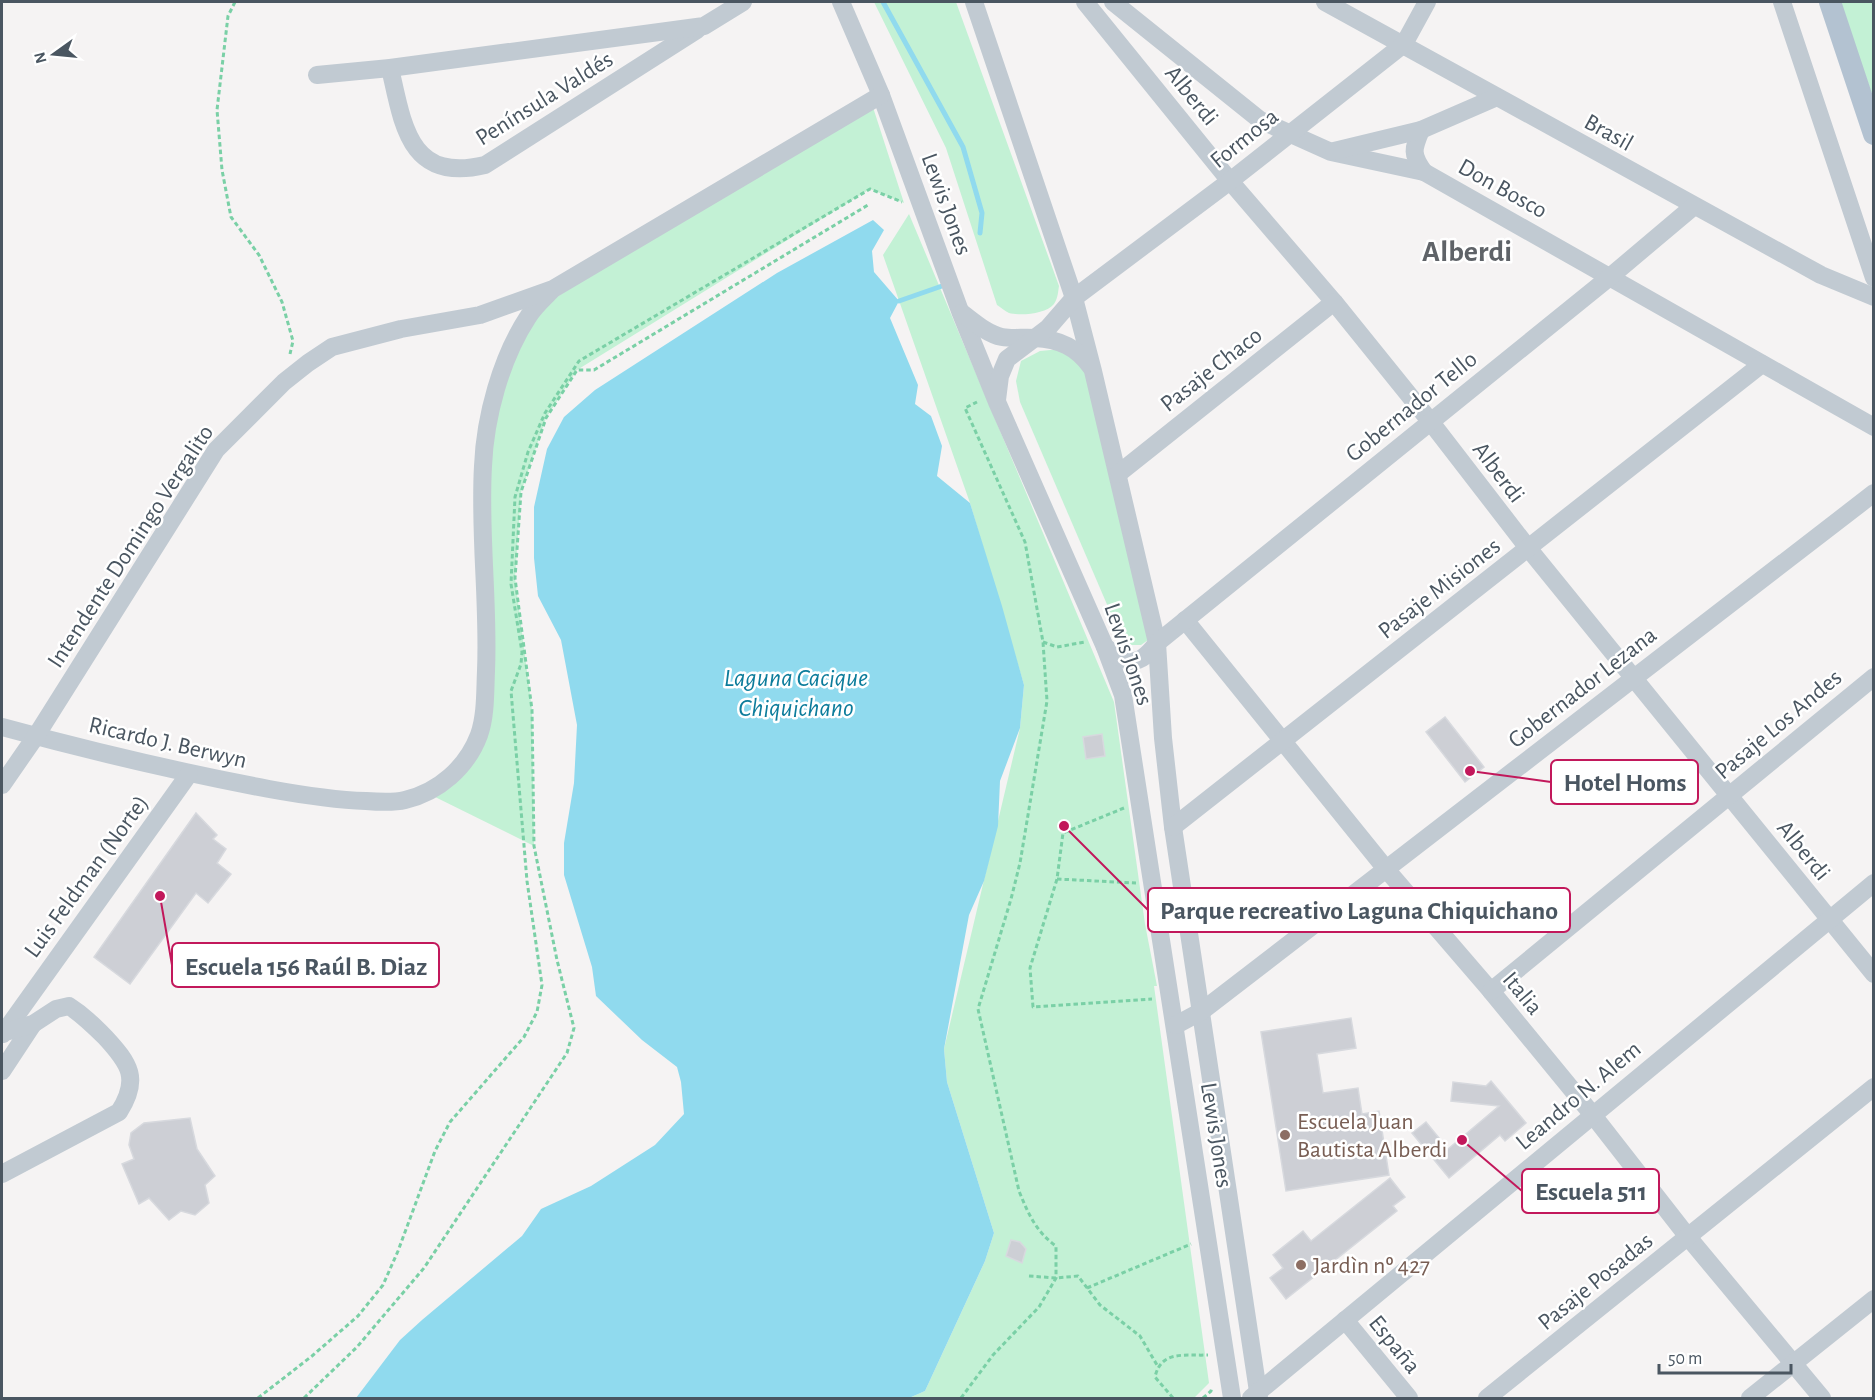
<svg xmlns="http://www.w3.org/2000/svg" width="1875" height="1400" font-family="'Alegreya Sans',sans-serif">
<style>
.green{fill:#c3f1d5}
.water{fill:#90daee}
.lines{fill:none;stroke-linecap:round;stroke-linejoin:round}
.stream{stroke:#90daee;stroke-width:5}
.building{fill:#cdcfd5;stroke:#d7d9de;stroke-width:1.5}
.path{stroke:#7ad0a6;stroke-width:3;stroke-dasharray:4.5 3;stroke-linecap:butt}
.minor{stroke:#c1cad2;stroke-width:18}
.major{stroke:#b3c2d1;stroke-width:22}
.education-dot{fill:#8d6e63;stroke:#fff;stroke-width:2}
.labels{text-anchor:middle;stroke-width:5;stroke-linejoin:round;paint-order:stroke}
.street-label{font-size:24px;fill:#4a5661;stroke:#fff}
.education-label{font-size:24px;fill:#785e54;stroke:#fff;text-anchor:start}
.water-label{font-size:26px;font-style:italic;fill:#0c7c9b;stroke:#fff}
.district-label{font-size:30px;font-weight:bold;fill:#5f6368;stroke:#fff}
.leader{fill:none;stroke:#c2185b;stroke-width:2}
.callout-dot{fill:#c2185b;stroke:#fff;stroke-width:2}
.callout{fill:#fff;stroke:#c2185b;stroke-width:2}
.callout-label{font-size:26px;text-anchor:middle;font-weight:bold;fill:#4a5661}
</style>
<rect width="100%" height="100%" fill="#f5f3f3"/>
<!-- green -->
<g class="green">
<path d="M874,2H956L1059,286C1058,292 1058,298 1054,304C1046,314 1021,316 1009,313C1005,311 1000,307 997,305L946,148Z"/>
<polygon points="1840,2 1873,2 1873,97"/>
<polygon points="869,95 904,203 870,189 577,370 546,418 521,492 515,578 532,710 534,846 427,793 480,734 489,422 529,315"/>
<polygon points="909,214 1114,702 1145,924 1157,986 1154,986 1209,1383 1194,1398 909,1398 925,1391 985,1261 994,1233 947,1082 944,1049 1020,728 1024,685 970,503 883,255"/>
<polygon points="1061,349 1077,359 1090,377 1148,640 1141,645 1129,645 1121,637 1020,402 1016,381 1021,361 1040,351"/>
</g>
<!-- water -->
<polygon class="water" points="873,220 884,230 872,251 874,272 899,301 890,318 918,385 915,404 931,416 942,446 937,476 970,503 1002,606 1024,685 1020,728 1000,781 998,826 984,881 969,915 944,1049 947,1082 994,1233 985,1261 925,1391 909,1398 356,1398 400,1340 422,1320 522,1236 541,1209 591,1186 655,1145 684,1114 681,1082 677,1067 642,1040 596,996 592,967 564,875 564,843 574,783 577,725 561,640 538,596 534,558 534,507 547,449 564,417 595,390 777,273"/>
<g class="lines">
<!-- stream -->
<g class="stream">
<polyline points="883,2 963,147 982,213 980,233"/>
<polyline points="899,301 942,286"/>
</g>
</g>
<!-- building -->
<g class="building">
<polygon points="1445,717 1484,767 1465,782 1426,732"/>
<polygon points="1102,734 1105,756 1086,759 1083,737"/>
<polygon points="196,813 217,835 213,839 226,849 217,863 231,874 208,903 196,893 130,984 94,957"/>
<polygon points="1351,1018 1356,1048 1317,1054 1323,1093 1358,1088 1362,1114 1379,1111 1389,1175 1286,1191 1261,1032"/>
<polygon points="1491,1081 1526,1123 1505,1141 1500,1135 1449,1178 1412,1133 1426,1122 1448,1149 1499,1106 1451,1101 1453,1082 1486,1086"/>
<polygon points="190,1118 197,1149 215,1176 205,1185 209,1203 195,1215 181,1211 169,1220 149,1198 139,1204 122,1164 134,1159 129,1145 131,1133 144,1123"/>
<polygon points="1390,1178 1405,1197 1393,1206 1397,1211 1286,1299 1270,1278 1283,1268 1273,1255 1303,1231 1311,1241"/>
<polygon points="1011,1240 1020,1242 1026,1249 1022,1263 1006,1256"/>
</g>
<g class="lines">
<!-- path -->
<g class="path">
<polyline points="235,2 228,16 217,110 222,170 231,217 259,255 282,302 293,341 290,354"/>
<polyline points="1043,642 1057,647 1085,642"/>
<polyline points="1124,808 1063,833 1057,879 1030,968 1033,1007 1152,999"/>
<polyline points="1057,879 1136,883"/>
<polyline points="1029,1276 1056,1278 1078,1276 1100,1305 1140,1336 1157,1365"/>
<polyline points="1087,1288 1191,1244"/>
<polyline points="258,1398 312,1356 358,1316 383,1285 398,1251 435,1151 450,1122 524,1037 537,1012 542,985 527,881 511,691 521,664 522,652 511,584 515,497 528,452 545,413 579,361 870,189 902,202"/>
<polyline points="304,1398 357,1347 424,1268 567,1053 574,1028 557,960 534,846 532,710 515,578 521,492 546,418 577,370 594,370 868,205"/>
<path d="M961,1398L993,1355L1039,1307L1056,1278V1246C1036,1232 1028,1213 1019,1191L978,1009L1011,899L1020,863L1047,701L1043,642L1025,542L965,408L977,402"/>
<path d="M1173,1398L1155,1377C1161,1350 1184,1356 1208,1355"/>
<polyline points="1203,1398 1211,1391 1212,1387"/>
</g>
<!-- minor -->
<g class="minor">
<polyline points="841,2 881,95 960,311 997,402 1105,647 1123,695 1232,1398"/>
<polyline points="974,2 1074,298 1093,371 1157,643 1163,738 1173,827 1259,1398"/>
<polyline points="1085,2 1230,181 1334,302 1430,421 1528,548 1874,974"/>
<polyline points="1113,2 1260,120 1331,152 1424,172 1874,427"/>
<polyline points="1325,2 1821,275 1874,297"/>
<polyline points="1782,2 1874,278"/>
<path d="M390,68C403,125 409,183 485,165L697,30"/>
<polyline points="317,75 390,68 704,26 743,2"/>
<path d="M1421,130C1413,149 1411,154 1424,172"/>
<polyline points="1334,151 1421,130 1497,97"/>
<path d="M962,313C974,322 987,334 1002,337C1013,339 1024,337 1035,338C1059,339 1077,347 1091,367"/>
<polyline points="997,400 1000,376 1007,359 1048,328 1074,298 1230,181 1404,44 1427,2"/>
<polyline points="1118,474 1334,302"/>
<polyline points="1185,620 1386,869 1491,991 1592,1114 1688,1237 1822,1398"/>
<path d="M1105,647C1129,665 1138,668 1157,643L1611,276L1694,206"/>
<path d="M2,727C90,751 179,772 269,789C302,795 333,800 366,801C379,802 393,803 405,800C439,792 467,767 479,735C486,715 485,692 486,671C489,603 479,534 483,466C485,417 501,358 528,317C534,307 543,299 551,291"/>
<polyline points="2,785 36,736 216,450 284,382 308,363 332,347 401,329 480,315 553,289 881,95"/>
<polyline points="1173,827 1762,364"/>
<polyline points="1491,991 1874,677"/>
<polyline points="1176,1025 1202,1011 1874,493"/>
<polyline points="3,1034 189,774"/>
<polyline points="2,1071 33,1024"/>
<path d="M2,1174L119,1112C140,1079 130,1064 105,1037C93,1025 83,1015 69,1006L56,1009L33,1024L5,1032"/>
<polyline points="1345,1320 1409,1398"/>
<polyline points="1251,1398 1874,883"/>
<polyline points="1487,1398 1874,1087"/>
<polyline points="1750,1398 1874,1299"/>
</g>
<!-- major -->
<polyline class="major" points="1830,2 1874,134"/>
</g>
<!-- markers -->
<g class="education-dot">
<circle cx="1285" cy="1135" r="6"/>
<circle cx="1301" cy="1265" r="6"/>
</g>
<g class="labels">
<!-- street labels -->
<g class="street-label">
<text transform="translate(1192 95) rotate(51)" y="8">Alberdi</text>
<text transform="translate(544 98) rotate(-32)" y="8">Península Valdés</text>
<text transform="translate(1609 132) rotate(29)" y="8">Brasil</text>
<text transform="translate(1244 138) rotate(-39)" y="8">Formosa</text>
<text transform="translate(1503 188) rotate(29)" y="8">Don Bosco</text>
<text transform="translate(947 204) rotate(70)" y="8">Lewis Jones</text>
<text transform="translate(1211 369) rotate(-38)" y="8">Pasaje Chaco</text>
<text transform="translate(1411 406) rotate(-39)" y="8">Gobernador Tello</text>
<text transform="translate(1499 472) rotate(53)" y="8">Alberdi</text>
<text transform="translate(130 546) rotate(-57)" y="8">Intendente Domingo Vergalito</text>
<text transform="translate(1439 588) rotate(-38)" y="8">Pasaje Misiones</text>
<text transform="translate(1129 654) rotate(71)" y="8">Lewis Jones</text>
<text transform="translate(1582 687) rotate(-38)" y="8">Gobernador Lezana</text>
<text transform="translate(1778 724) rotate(-40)" y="8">Pasaje Los Andes</text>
<text transform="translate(168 742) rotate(13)" y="8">Ricardo J. Berwyn</text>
<text transform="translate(1804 850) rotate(51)" y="8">Alberdi</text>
<text transform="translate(86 876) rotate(-54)" y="8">Luis Feldman (Norte)</text>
<text transform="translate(1523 993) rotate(50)" y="8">Italia</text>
<text transform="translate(1578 1095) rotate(-40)" y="8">Leandro N. Alem</text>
<text transform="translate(1217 1135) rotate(81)" y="8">Lewis Jones</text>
<text transform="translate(1595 1281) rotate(-39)" y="8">Pasaje Posadas</text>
<text transform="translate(1395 1344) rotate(51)" y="8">España</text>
</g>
<!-- education labels -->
<g class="education-label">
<text x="1297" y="1129">Escuela Juan<tspan x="1297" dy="28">Bautista Alberdi</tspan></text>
<text x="1313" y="1273">Jardìn nº 427</text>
</g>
<!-- water labels -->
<g class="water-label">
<text x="796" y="686">Laguna Cacique<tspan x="796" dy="30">Chiquichano</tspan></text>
</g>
<!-- district labels -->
<g class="district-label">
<text x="1467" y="261">Alberdi</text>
</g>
</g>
<!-- callouts -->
<path class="leader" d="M1470 771L1551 782M1064 826L1148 910M160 896L172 965M1462 1140L1522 1191"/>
<g class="callout-dot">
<circle cx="1470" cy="771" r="6"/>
<circle cx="1064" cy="826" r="6"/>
<circle cx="160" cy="896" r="6"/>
<circle cx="1462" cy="1140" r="6"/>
</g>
<g class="callout">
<rect x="1551" y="760" width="147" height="44" rx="6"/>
<rect x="1148" y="888" width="422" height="44" rx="6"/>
<rect x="172" y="943" width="267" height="44" rx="6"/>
<rect x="1522" y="1169" width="137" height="44" rx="6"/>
</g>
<g class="callout-label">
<text x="1625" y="791">Hotel Homs</text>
<text x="1359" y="919">Parque recreativo Laguna Chiquichano</text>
<text x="306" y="975">Escuela 156 Raúl B. Diaz</text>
<text x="1591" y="1200">Escuela 511</text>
</g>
<!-- border -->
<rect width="1875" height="1400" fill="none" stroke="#4a5661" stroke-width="6"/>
<!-- north arrow -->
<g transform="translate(54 54) rotate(255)" stroke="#ffffff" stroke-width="4.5" paint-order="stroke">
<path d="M0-4.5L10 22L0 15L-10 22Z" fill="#4a5661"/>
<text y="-9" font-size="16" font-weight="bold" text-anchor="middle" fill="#4a5661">N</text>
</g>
<!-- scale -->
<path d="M1659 1364v9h132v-9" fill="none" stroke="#4a5661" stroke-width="3"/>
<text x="1668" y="1364" font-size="18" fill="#4a5661" stroke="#ffffff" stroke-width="4.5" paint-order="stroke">50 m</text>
</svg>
